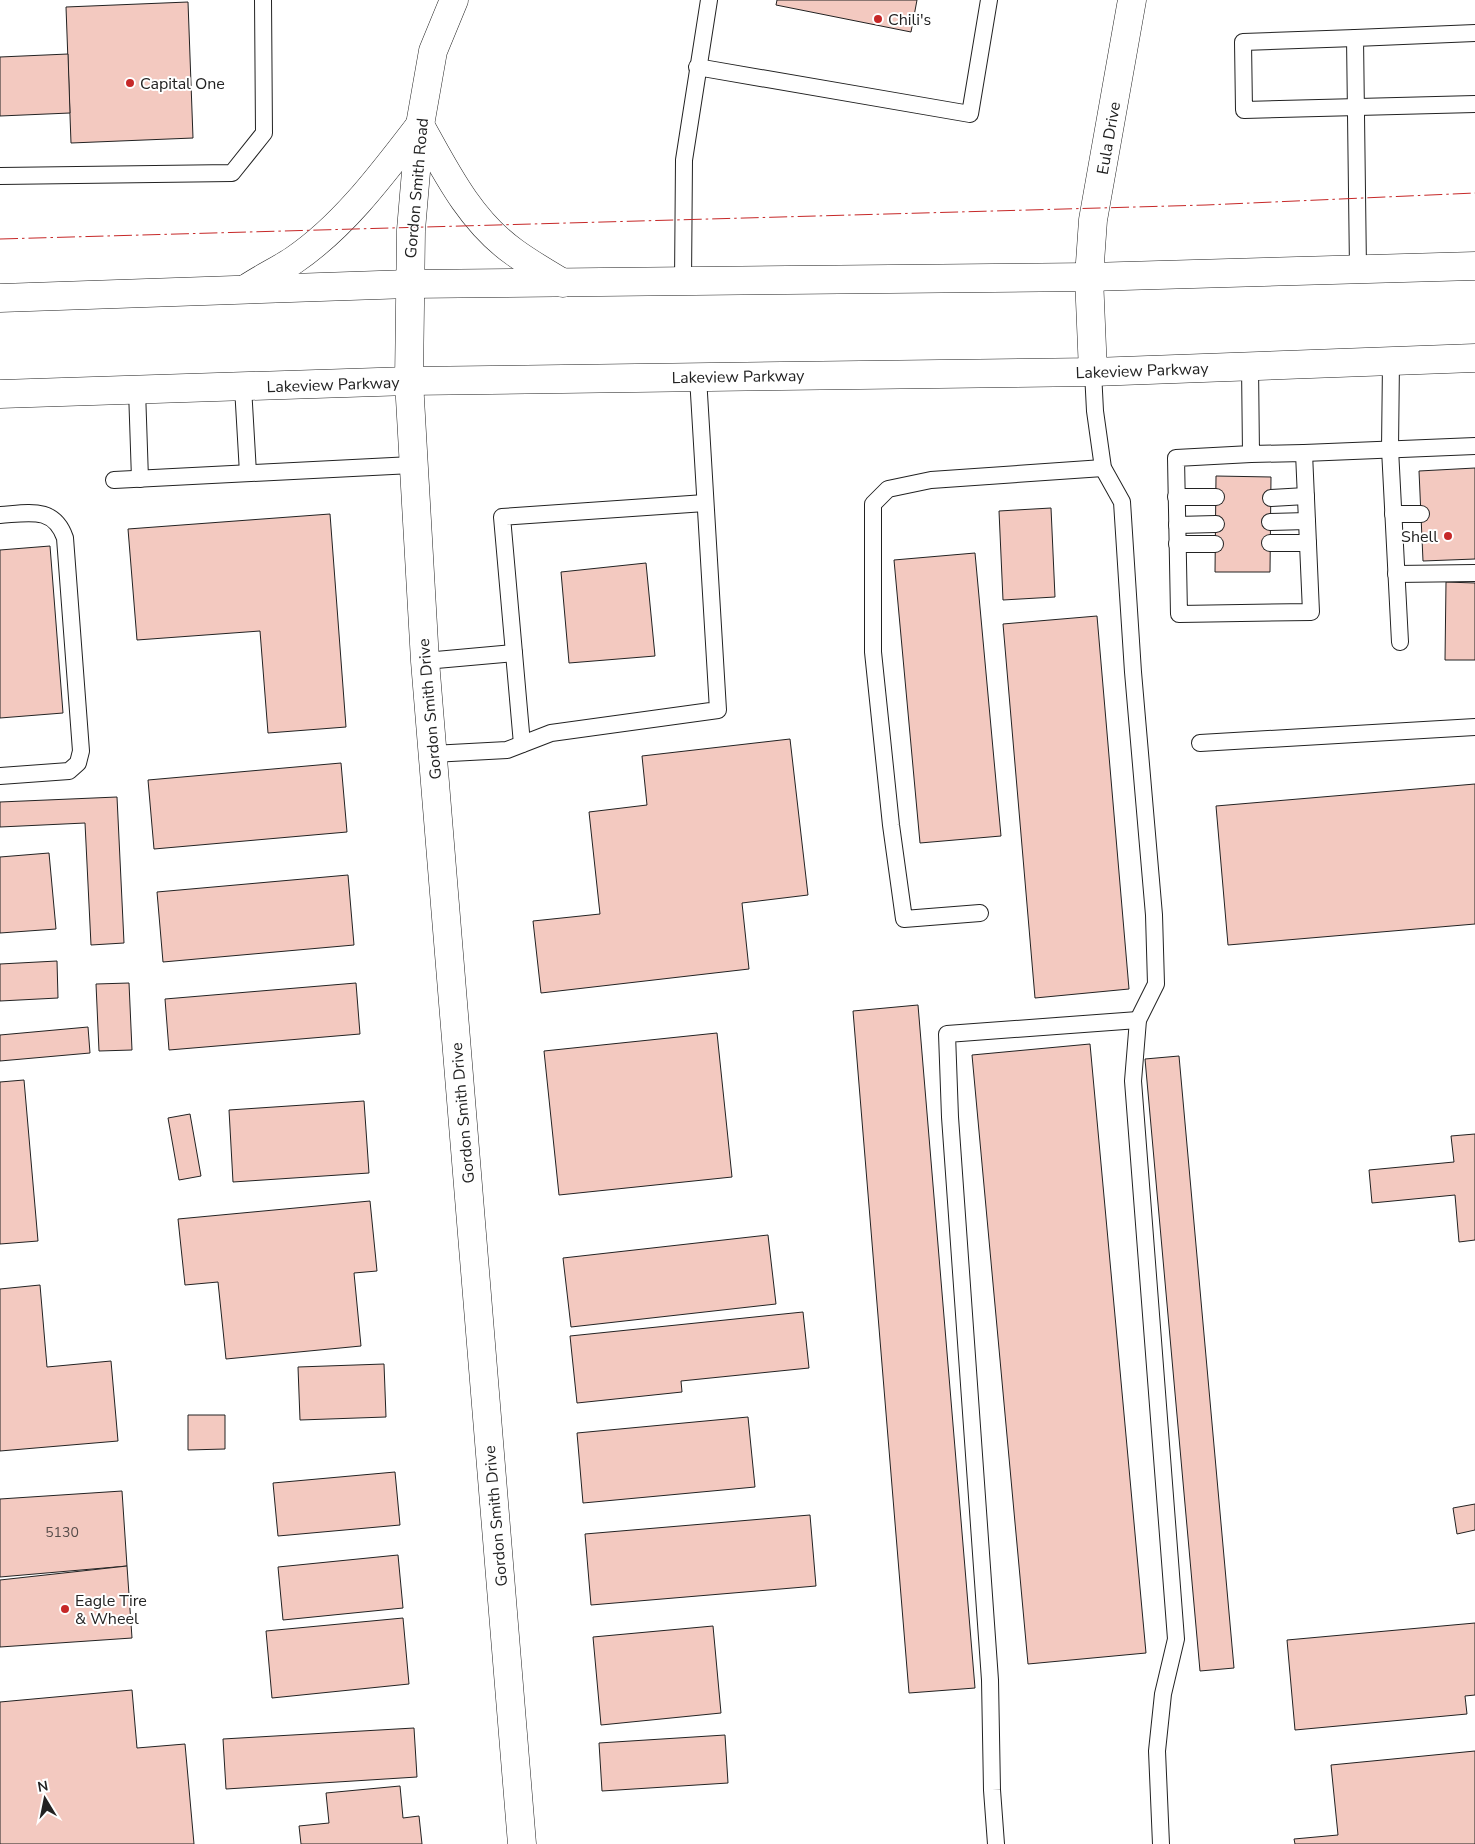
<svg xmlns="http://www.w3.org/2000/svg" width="1475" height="1844" font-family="'Nunito Sans',sans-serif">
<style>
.building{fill:#f3c9c0;stroke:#222}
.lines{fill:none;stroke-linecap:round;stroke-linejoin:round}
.service-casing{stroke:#222;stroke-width:18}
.minor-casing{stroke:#222;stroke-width:29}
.primary-casing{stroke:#222;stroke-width:29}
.service{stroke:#fff;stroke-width:16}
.minor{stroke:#fff;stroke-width:28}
.primary{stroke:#fff;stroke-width:28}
.power{stroke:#c62828;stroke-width:1;stroke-dasharray:18 4 2.5 4;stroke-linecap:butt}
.poi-dot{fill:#c62828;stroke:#fff;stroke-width:2}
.labels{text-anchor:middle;stroke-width:4;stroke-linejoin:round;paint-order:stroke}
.number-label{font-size:14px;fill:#564c4a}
.poi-label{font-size:16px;fill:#222;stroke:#fff;text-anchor:start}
.street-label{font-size:16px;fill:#222;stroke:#fff}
</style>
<rect width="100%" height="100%" fill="#fff"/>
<!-- building -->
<g class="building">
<polygon points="777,0 917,0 911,32 776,5"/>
<polygon points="188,2 193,138 71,143 66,7"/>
<polygon points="68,54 70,113 0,116 0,57"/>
<polygon points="1475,468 1475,559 1423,561 1419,471"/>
<polygon points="1216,476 1271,477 1270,572 1215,572"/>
<polygon points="1051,508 1055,597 1003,600 999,511"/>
<polygon points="330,514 346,727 268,733 260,631 137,640 128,529"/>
<polygon points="50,546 63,713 0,718 0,550"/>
<polygon points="975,553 1001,836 920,843 894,560"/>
<polygon points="646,563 655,656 569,663 561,572"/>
<polygon points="1446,582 1475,583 1475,660 1445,660"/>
<polygon points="1097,616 1129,989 1035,998 1003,624"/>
<polygon points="790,739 808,895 742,903 749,969 541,993 533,921 600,914 589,812 647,805 642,756"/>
<polygon points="341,763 347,832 154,849 148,780"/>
<polygon points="1475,784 1475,924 1228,945 1216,806"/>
<polygon points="117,797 124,943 91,945 85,823 0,827 0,802"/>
<polygon points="49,853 56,929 0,933 0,857"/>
<polygon points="348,875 354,945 163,962 157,892"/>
<polygon points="57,961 58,998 0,1001 0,964"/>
<polygon points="129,983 132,1050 99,1051 96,984"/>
<polygon points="356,983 360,1034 169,1050 165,999"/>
<polygon points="918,1005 975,1688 909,1693 853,1011"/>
<polygon points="88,1027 90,1053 0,1061 0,1035"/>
<polygon points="717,1033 732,1177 559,1195 544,1051"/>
<polygon points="1090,1044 1146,1653 1028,1664 972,1055"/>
<polygon points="1179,1056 1234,1668 1200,1671 1145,1059"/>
<polygon points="24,1080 38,1241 0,1244 0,1082"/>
<polygon points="364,1101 369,1173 233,1182 229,1110"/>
<polygon points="190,1114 201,1176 179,1180 168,1118"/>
<polygon points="1475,1134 1475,1240 1459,1242 1455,1195 1372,1203 1369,1170 1454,1162 1451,1136"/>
<polygon points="370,1201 377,1271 354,1273 361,1346 226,1359 218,1282 185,1285 178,1219"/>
<polygon points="768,1235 776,1304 571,1327 563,1258"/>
<polygon points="40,1285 47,1367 111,1361 118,1441 0,1451 0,1289"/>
<polygon points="803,1312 809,1368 681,1381 682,1392 577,1403 570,1336"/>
<polygon points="384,1364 386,1417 300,1420 298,1367"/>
<polygon points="188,1415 225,1415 225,1449 188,1450"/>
<polygon points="748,1417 755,1487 583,1503 577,1433"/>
<polygon points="395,1472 400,1525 278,1536 273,1483"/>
<polygon points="122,1491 127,1566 0,1577 0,1499"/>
<polygon points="1475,1504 1475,1530 1457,1534 1453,1508"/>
<polygon points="810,1515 816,1586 591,1605 585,1534"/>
<polygon points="398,1555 403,1608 283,1620 278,1567"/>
<polygon points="127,1566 132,1638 0,1647 0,1580"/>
<polygon points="403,1618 409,1684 272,1698 266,1631"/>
<polygon points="1475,1623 1475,1695 1465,1696 1467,1714 1295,1730 1287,1640"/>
<polygon points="713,1626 721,1713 601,1725 593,1637"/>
<polygon points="132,1690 137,1748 185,1744 194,1844 0,1844 0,1702"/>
<polygon points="414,1728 417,1777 226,1789 223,1739"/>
<polygon points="725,1735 728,1783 602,1791 599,1743"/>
<polygon points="1475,1751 1475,1844 1295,1844 1294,1839 1338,1835 1331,1765"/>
<polygon points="400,1786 403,1818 419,1816 422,1844 301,1844 299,1826 329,1823 326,1793"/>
</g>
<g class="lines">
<!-- service casing -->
<g class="service-casing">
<g id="service">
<polyline points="1355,38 1243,42 1244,110 1475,104"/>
<polyline points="697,67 970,114 989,0"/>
<polyline points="0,176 232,173 264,133 263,0"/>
<polyline points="1358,269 1355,38 1475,33"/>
<polyline points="683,282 684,160 709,0"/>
<polyline points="1391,361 1390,449 1400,642"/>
<polyline points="1250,366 1251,454 1304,453 1311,612 1179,614 1176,458 1251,454"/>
<polyline points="1093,372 1095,411 1103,468 1122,502 1133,672 1154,915 1156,984 1138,1020 1133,1081 1176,1639 1163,1694 1157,1751 1161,1844"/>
<polyline points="243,387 248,473"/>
<polyline points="137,390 140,479"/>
<polyline points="1304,453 1475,446"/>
<polyline points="114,480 412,465"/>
<polyline points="1176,497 1216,497"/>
<polyline points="1271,498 1306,496"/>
<polyline points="1393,514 1421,514"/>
<path d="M0,515C29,513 54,506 65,538L81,751L78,763L69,771L0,776"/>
<polyline points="1270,522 1307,521"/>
<polyline points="1177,525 1216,524"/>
<polyline points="1270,543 1308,543"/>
<polyline points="1177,544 1215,544"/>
<polyline points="1396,574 1475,573"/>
<polyline points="425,661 514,653"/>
<polyline points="1200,743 1475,727"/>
<polyline points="522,744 502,517 705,503"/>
<polyline points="432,754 507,750 551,733 718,710 698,377"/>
<polyline points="980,913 904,919 891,825 873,652 873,504 888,489 931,480 1103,468"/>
<polyline points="996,1844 992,1790 990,1680 950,1117 947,1034 1138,1020"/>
</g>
</g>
<!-- minor casing -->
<g class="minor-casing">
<g id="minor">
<polyline points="454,0 433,51 420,125 411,230 409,381 425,661 522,1844"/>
<polyline points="1093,372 1089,277 1093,220 1132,0"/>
</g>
</g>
<!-- primary casing -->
<g class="primary-casing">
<g id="primary">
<path d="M247,288C262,278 279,270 294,260C344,226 383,173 420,125C445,170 470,221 514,252C529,263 546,273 563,283"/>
<polyline points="0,298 409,284 1089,277 1475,266"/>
<polyline points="0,394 409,381 1093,372 1475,358"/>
</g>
</g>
<!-- service -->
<use href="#service" class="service"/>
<!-- minor -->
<use href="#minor" class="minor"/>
<!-- primary -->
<use href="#primary" class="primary"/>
<!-- power -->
<polyline class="power" points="0,239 1206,205 1475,193"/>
</g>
<!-- markers -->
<g class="poi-dot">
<circle cx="878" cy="19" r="5"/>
<circle cx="130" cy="83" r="5"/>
<circle cx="1448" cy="536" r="5"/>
<circle cx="65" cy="1609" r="5"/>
</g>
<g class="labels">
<!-- number labels -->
<g class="number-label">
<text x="62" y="1537">5130</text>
</g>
<!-- poi labels -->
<g class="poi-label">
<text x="888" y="25">Chili's</text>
<text x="140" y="89">Capital One</text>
<text x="1438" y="542" text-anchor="end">Shell</text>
<text x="75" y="1606">Eagle Tire<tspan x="75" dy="18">&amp; Wheel</tspan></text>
</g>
<!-- street labels -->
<g class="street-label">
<text transform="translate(1108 138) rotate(-80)" y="6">Eula Drive</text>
<text transform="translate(416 188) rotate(-85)" y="6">Gordon Smith Road</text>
<text transform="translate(1142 370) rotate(-2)" y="6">Lakeview Parkway</text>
<text transform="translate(738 376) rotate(-1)" y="6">Lakeview Parkway</text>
<text transform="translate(333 384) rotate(-2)" y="6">Lakeview Parkway</text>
<text transform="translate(429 709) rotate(-95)" y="6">Gordon Smith Drive</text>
<text transform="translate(462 1113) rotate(-95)" y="6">Gordon Smith Drive</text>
<text transform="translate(495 1516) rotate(-95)" y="6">Gordon Smith Drive</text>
</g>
</g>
<!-- north arrow -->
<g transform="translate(45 1799) rotate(350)" stroke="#ffffff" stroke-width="4" paint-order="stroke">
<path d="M0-4L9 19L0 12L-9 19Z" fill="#222222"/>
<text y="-8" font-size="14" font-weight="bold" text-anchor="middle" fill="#222222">N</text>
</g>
</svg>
